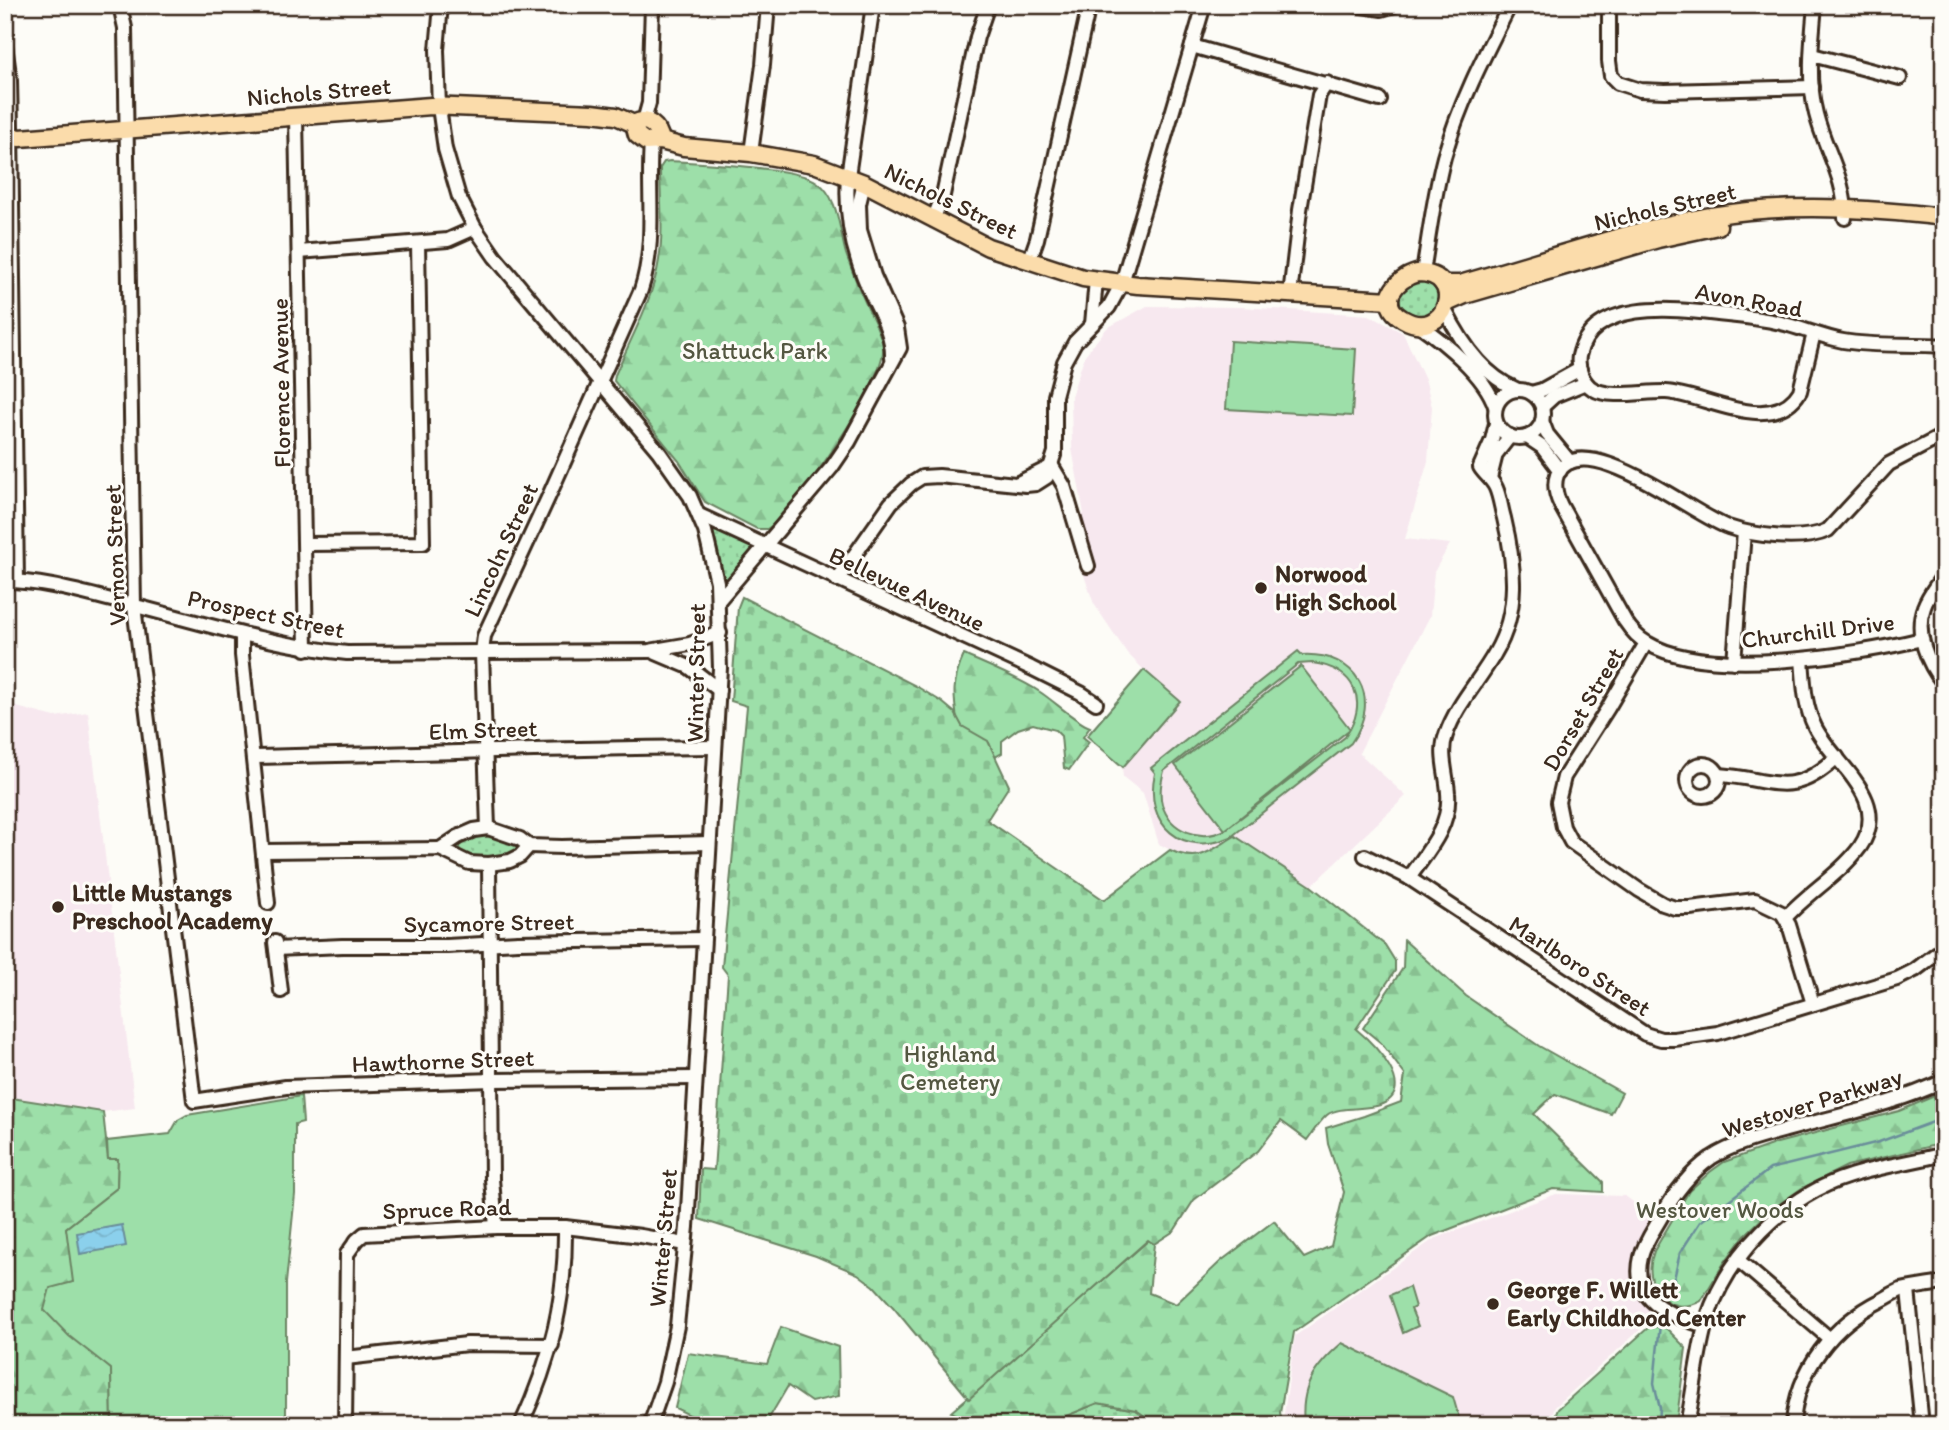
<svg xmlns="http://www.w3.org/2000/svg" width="1949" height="1430" font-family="Itim,sans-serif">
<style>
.built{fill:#f7e8ef}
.grass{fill:url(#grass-dots);stroke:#6c8464;stroke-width:2}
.forest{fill:url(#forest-firs);stroke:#6c8464;stroke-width:2}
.cemetery{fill:url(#cemetery-stones);stroke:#6c8464;stroke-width:2}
.park{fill:#9ddfa9;stroke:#6c8464;stroke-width:2;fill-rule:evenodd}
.water{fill:url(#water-waves);stroke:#6b8e9a;stroke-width:2}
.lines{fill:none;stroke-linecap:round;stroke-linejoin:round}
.stream{stroke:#6b8e9a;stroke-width:2.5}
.minor-casing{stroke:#3b2a1e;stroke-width:18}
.major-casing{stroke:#3b2a1e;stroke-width:21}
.minor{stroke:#fdfcf7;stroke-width:12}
.major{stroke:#fbdcab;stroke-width:16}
.poi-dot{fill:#3b2a1e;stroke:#fdfcf7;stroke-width:2.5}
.labels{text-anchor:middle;stroke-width:6;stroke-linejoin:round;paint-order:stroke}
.street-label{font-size:24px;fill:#3b2a1e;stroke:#fdfcf7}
.park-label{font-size:24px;fill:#545741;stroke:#fdfcf7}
.poi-label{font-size:24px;font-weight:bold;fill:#3b2a1e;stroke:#fdfcf7;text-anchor:start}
</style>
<defs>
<pattern id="grass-dots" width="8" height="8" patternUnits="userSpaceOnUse" patternTransform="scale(1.75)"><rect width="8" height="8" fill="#9ddfa9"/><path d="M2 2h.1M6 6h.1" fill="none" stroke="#88c091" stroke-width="1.8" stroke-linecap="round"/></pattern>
<pattern id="forest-firs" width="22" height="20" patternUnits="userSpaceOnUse" patternTransform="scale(1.75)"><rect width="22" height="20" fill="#9ddfa9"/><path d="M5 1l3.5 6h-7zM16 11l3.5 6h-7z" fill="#88c091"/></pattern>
<pattern id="cemetery-stones" width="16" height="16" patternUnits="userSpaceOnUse" patternTransform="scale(1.75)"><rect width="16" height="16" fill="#9ddfa9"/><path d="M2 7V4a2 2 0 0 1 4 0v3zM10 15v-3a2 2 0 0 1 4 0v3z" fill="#88c091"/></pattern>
<pattern id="water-waves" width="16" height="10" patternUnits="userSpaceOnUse" patternTransform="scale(1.75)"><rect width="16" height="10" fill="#8bd0ec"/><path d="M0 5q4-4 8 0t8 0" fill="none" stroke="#79b3ca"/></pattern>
</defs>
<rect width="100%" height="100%" fill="#fdfcf7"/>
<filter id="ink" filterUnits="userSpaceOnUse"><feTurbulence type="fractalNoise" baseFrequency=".0143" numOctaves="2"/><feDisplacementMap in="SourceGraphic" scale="14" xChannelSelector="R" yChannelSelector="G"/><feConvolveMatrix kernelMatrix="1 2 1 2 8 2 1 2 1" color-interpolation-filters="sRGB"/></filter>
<g filter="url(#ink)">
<!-- built -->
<g class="built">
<polygon points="1147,306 1241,307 1369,315 1403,333 1426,382 1432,407 1428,461 1405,539 1450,544 1434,572 1430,616 1359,753 1406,796 1311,886 1235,836 1203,855 1192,857 1182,856 1159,844 1143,793 1123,777 1122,767 1087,736 1144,670 1127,653 1094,604 1065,521 1084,514 1072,449 1071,396 1085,355 1107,328"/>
<polygon points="5,704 55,717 88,712 135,1108 103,1112 5,1097"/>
<polygon points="1556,1194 1625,1196 1653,1216 1633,1256 1638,1291 1654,1317 1555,1407 1547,1425 1288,1425 1284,1414 1295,1336 1434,1239"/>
</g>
<!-- grass -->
<g class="grass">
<path d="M1422,280C1437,285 1440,291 1439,306C1422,320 1399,323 1397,295L1409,282Z"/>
<polygon points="713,528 756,548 728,582 723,577 712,531"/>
<path d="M477,836L504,837L520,846C509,861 463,867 458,845L464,840Z"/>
<polygon points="1098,1403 1136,1410 1158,1425 1044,1425"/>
</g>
<!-- forest -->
<g class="forest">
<path d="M670,161C699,163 796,167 817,182C839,197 839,230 846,254C852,271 858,287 866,304C872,318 882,333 883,348C886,379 795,513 767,529H757L705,502L679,461L614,381L615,375C631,338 653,300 659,260C664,230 660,198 660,168L664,162Z"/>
<path d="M964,655C989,666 1017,677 1040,692C1054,701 1077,723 1090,727L1083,737L1089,742L1069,770L1064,768L1061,736L1055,730L1033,724L1018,729L1002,741V753L995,757L989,743L960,741C956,705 948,689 964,655Z"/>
<polygon points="1404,940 1466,996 1539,1046 1622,1093 1611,1114 1555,1094 1534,1114 1603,1182 1603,1192 1553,1189 1432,1236 1294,1332 1280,1413 1284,1425 1158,1425 1136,1410 1098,1403 1044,1425 990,1425 969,1420 951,1412 1149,1240 1154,1244 1149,1293 1176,1304 1221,1261 1274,1221 1304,1258 1331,1246 1344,1192 1328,1144 1326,1128 1364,1116 1401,1102 1405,1075 1381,1043 1363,1028 1403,968"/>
<path d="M1944,1092V1143L1847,1166L1802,1188L1771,1210L1744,1236L1724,1263L1701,1301C1666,1319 1641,1283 1654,1251L1689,1191L1710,1172L1724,1162L1777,1143L1899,1111Z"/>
<polygon points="5,1097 103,1112 108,1159 118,1158 117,1188 66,1228 100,1359 111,1369 112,1425 5,1425"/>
<polygon points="1650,1326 1666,1328 1686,1348 1676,1425 1551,1425 1558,1409"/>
<polygon points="781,1327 838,1347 839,1396 811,1402 788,1386 765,1425 710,1425 675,1408 688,1353 767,1364"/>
</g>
<!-- cemetery -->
<path class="cemetery" d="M742,597L916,686L942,702L955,713L962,726L988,741L1009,786L987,820L1104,900L1170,850C1199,864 1210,851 1235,836L1311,886L1385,945L1395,961V971L1356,1029C1373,1043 1420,1090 1380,1105C1366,1110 1338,1106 1327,1115C1320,1121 1313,1132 1307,1140L1281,1121L1258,1151L1194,1200L1174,1231L1154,1244L1148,1240L969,1399L894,1308L874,1286L858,1274L816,1256L699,1219L701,1169L714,1170L728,975L722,967L747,706L731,701L738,607Z"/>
<!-- park -->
<g class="park">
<polygon points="1230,341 1356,349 1352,416 1226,409"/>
<path d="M1298,651L1302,655C1357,652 1383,698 1351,743L1231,837C1183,858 1143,825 1155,773L1151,768ZM1312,663C1355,668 1370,702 1345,737L1225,830L1350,729L1301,666L1175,765L1225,830C1201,842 1170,832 1162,804C1159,793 1161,782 1164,771L1298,664Z"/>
<polygon points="1144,670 1180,701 1123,767 1087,736"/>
<polygon points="301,1096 303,1122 295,1124 295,1194 286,1283 286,1425 112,1425 111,1369 69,1336 44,1310 50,1288 73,1282 66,1228 117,1188 118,1159 108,1159 107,1141 170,1134 178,1120 187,1115"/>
<polygon points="1409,1287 1415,1307 1411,1309 1418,1326 1403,1333 1390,1295"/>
<path d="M1342,1343L1453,1397L1459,1418L1456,1425H1304C1300,1387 1314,1367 1342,1343Z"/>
</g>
<!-- water -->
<polygon class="water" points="122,1225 126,1246 80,1254 77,1233"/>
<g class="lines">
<!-- stream -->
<g class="stream">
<polyline points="1670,1296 1680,1253 1700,1222 1770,1169 1879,1142 1944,1118"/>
<polyline points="1659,1425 1660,1408 1654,1383 1660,1324"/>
</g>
<!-- minor casing -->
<g class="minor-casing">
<g id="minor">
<polyline points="120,5 125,28 134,606 194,1101 286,1087 493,1080 695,1078"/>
<polyline points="441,5 437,50 439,107 445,149 459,197 475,228 495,257 659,452 690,496 705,531 717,582 720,668 687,1227 677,1326 665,1382 650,1425"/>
<path d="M873,5L848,176C845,216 852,251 868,287C878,310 893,332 892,358"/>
<polyline points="1355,5 1382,9 1395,5"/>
<polyline points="1609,5 1609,61 1611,76 1618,83 1640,90 1665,91 1812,87"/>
<path d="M1815,5C1812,40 1807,80 1816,114C1825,150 1846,179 1845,218"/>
<polyline points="5,45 10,81 11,127 17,581"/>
<polyline points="1192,46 1380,100"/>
<polyline points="1812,55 1900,78"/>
<polyline points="296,117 306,649"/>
<polyline points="644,121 649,103 652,5"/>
<polyline points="751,153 763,65 768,5"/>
<polyline points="933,220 943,195 977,37 988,5"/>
<polyline points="299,252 448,240 475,228"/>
<polyline points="1029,262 1037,239 1089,5"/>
<path d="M1423,273C1429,235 1434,195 1444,157C1459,104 1485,54 1510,5"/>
<polyline points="1290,295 1300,210 1319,95 1327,83"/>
<path d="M1445,310C1460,340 1484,376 1516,389"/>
<polyline points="1092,324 1096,280"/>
<path d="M1418,324C1444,342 1485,375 1495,406"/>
<path d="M1814,333L1800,391C1773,437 1704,394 1666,392C1646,391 1610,399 1593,389C1583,383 1577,368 1579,356C1591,298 1676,309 1718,314C1739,316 1761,318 1781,323C1802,328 1822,337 1843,341C1876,347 1910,343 1944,346"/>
<circle cx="1519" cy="414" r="24"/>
<polyline points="1531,393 1542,390 1580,369"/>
<polyline points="1542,407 1554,396 1586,383"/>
<polyline points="1542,421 1547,434 1570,462"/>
<polyline points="1527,437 1542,447 1560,471"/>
<polyline points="1052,466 1064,486 1088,566"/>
<polyline points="1490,478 1496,454 1510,436"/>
<polyline points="1018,483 1052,466"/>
<polyline points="699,515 1031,668 1081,693 1096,703"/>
<polyline points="305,544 423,543 418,243"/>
<path d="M1944,574C1937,585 1928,595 1924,607C1914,633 1928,664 1944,684"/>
<polyline points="837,580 891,503 911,484 922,477 939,476 1026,485 1036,484 1047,477 1055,452 1055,396 1064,362 1075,342 1109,307 1122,283 1204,5"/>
<path d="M5,581C43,581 79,592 116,601C193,620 268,645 347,653L649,651L690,644L720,633"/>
<polyline points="719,600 832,467 849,442 900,348 897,328 874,276 860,230 859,204 864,183"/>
<polyline points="242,635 242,655 268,903"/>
<path d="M1922,639C1857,655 1706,679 1647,643C1638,638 1631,630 1625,621L1561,506C1556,496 1553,486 1557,475C1581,423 1696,517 1728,527C1754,536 1803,542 1828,530L1889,464L1944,435"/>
<polyline points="1646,643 1608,708 1564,777 1558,802 1563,827 1571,842 1639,890 1663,904 1675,908 1690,908 1755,900 1782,913 1789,925 1813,1004"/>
<polyline points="656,653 689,667 719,690"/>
<polyline points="1734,662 1744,532"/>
<path d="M253,757C407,754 561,748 715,747"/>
<circle cx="1703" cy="780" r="16"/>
<path d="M1719,775C1772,778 1791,801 1837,757"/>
<path d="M488,828L482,652L484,636L548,498L641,290C657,241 647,193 651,143"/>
<polyline points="440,849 458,837 474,830 488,828 520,839 529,846 562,847 709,843"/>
<polyline points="264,851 440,849 469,863 489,864 510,861 520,856 529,846"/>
<polyline points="1365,856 1409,878 1645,1034 1661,1039 1674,1039 1718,1033 1897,979 1915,970 1944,948"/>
<polyline points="489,864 492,1179 496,1227"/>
<path d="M1409,878C1427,852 1451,826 1448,793C1447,774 1439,753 1446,735C1456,705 1480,680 1495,653C1520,611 1515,564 1504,518C1501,508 1500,497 1496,488C1492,479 1484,474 1480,467L1492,440L1496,423"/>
<path d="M1786,917C1809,892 1840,874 1860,847C1893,799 1833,764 1815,727C1804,705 1804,682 1802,659"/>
<polyline points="275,942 281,991"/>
<polyline points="276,949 342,946 447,946 518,942 703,939"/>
<polyline points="1738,1260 1830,1339"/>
<polyline points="1908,1290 1922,1425"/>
<path d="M1705,1326C1672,1315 1630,1303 1641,1257C1644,1244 1653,1231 1660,1219C1673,1195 1688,1174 1711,1158C1733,1144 1760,1137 1786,1130C1839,1115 1893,1105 1944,1081"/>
<polyline points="346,1358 467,1344 552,1345"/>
<polyline points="345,1425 347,1254 357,1240 364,1234 496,1227 565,1227 641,1236 685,1244"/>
<path d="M521,1425C551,1360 566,1299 565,1227"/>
<path d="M1687,1425C1694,1390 1697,1353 1707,1319C1728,1255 1785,1196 1850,1176C1880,1166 1913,1162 1944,1154"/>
<path d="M1793,1425C1796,1369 1834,1324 1882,1300C1888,1297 1895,1292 1901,1290C1915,1287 1930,1285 1944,1283"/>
</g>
</g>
<!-- major casing -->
<g class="major-casing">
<g id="major">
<polyline points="634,124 637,135 646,142 661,141 684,147 751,153 814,164 864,183 988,247 1083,278 1138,285 1390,300"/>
<path d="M5,136L20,138L431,106L592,113L616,116L634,124C647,116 659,127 661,141"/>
<path d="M1417,273C1469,272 1446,344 1403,319C1376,304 1395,279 1417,273Z"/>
<path d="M1443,284H1460C1543,261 1626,231 1711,216C1789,203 1866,208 1944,217"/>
<polyline points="1447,303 1465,295 1658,239 1718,226"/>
</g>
</g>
<!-- minor -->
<use href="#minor" class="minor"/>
<!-- major -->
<use href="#major" class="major"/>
</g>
</g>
<!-- markers -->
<g class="poi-dot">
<circle cx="1261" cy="588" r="7"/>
<circle cx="58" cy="907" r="7"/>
<circle cx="1493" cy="1304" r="7"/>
</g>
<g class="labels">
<!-- street labels -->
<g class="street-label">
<text transform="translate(319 92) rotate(-5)" y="8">Nichols Street</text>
<text transform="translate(951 201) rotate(26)" y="8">Nichols Street</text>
<text transform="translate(1665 207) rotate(-13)" y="8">Nichols Street</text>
<text transform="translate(1749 300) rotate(10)" y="8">Avon Road</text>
<text transform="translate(281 383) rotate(-91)" y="8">Florence Avenue</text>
<text transform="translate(501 550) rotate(-65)" y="8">Lincoln Street</text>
<text transform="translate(115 555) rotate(-92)" y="8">Vernon Street</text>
<text transform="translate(907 589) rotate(25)" y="8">Bellevue Avenue</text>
<text transform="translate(266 614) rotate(12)" y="8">Prospect Street</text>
<text transform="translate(1818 631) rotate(-7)" y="8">Churchill Drive</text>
<text transform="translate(696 673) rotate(-89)" y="8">Winter Street</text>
<text transform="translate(1583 709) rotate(-60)" y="8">Dorset Street</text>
<text transform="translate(483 730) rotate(-2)" y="8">Elm Street</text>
<text transform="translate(489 923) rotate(-1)" y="8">Sycamore Street</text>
<text transform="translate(1580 966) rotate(33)" y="8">Marlboro Street</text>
<text transform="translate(443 1061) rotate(-2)" y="8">Hawthorne Street</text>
<text transform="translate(1812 1103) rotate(-17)" y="8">Westover Parkway</text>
<text transform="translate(447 1209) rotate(-2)" y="8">Spruce Road</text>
<text transform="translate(663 1238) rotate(-85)" y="8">Winter Street</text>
</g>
<!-- park labels -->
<g class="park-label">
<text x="755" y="359">Shattuck Park</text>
<text x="950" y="1062">Highland<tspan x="950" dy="28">Cemetery</tspan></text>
<text x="1720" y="1218">Westover Woods</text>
</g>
<!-- poi labels -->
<g class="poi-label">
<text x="1275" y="582">Norwood<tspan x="1275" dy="28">High School</tspan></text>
<text x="72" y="901">Little Mustangs<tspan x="72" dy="28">Preschool Academy</tspan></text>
<text x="1507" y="1298">George F. Willett<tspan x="1507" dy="28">Early Childhood Center</tspan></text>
</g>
</g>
<!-- margin -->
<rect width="1949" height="1430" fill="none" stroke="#fdfcf7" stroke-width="28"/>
<rect x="14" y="14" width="1921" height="1402" fill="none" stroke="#3b2a1e" stroke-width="2.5" filter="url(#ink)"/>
</svg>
